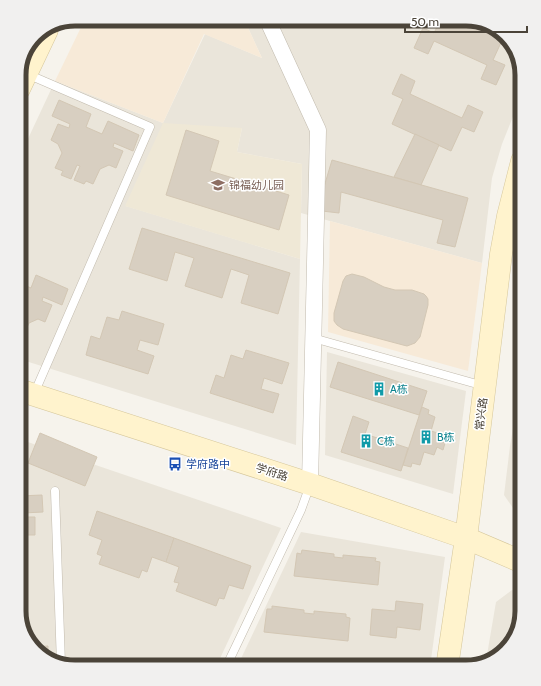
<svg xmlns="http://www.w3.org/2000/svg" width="541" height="686" font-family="Cabin,'Noto Sans SC',sans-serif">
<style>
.residential{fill:#eae5da}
.commercial{fill:#f7ead8}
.education{fill:#efe8d6}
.building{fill:#d8cfc1;stroke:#d3c7b4}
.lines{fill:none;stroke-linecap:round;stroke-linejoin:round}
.lane-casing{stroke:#c2bbae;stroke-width:9}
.street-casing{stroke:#c2bbae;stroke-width:17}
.secondary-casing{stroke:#d6c79b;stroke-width:23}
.lane{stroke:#fff;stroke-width:8}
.street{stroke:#fff;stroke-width:16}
.secondary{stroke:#fff3cd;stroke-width:22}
.labels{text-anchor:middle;stroke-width:3;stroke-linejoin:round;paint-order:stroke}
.education-label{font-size:11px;fill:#785e54;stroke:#fff;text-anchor:start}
.culture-label{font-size:11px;fill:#0d838f;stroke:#fff;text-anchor:start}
.street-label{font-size:11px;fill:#4b4439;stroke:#fff}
.transit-label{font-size:11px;fill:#164399;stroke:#fff;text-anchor:start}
.rim{fill:none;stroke:#4b4439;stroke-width:5}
</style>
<rect width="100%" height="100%" fill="#f6f3ec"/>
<!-- residential -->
<g class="residential">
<polygon points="244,19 470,19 494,26 513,44 522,75 522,94 502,144 492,178 482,263 301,213 302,164 237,152 242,128 126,206 300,259 296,445 19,359 19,158 55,81 163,123 205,34 262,58"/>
<polygon points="327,352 466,391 453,494 325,455"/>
<polygon points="522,375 522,521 504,495 510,446"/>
<polygon points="19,439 281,528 216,667 71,667 47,659 28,642 19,611"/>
<polygon points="301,532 445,557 430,667 237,667"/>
<polygon points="512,590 522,594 522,611 515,639 497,658 486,661 496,602"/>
</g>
<!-- commercial -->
<g class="commercial">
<polygon points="85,19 244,19 262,58 204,34 163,123 55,81"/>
<polygon points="330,221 482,263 468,371 328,332"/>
</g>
<!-- education -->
<polygon class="education" points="163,123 242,128 237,152 302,164 300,259 125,206"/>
<!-- building -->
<g class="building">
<polygon points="441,19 468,19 504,36 493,60 505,65 496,85 481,79 487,65 434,41 428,54 414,48 423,28 434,33"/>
<polygon points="401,74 415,81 410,94 462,118 468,105 483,112 474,132 462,127 451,151 392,124 403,99 392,94"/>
<polygon points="59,100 91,114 86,127 102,134 108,121 139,135 133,151 114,143 113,147 123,151 116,168 109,165 100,169 93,184 86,181 84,184 74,180 80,166 77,165 71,179 61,175 63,171 55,168 62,153 58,144 51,140 58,124 69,128 70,124 52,116"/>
<polygon points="186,130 219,141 210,171 289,195 279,230 166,195"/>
<polygon points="415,134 439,145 421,185 394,177"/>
<polygon points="332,160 468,198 455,247 437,243 443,220 341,192 339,213 322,211 324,187"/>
<polygon points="142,228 290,273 278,314 241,303 249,275 231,269 222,298 185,286 194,258 175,252 167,281 129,269"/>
<polygon points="352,274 364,277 384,287 395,290 412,290 424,294 426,296 428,299 428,305 420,337 415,343 407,346 403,345 343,329 337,325 334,321 334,313 343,281 346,276"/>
<polygon points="36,275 68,289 62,305 43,297 42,301 52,305 45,322 38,319 29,323 22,338 19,337 19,283 31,288"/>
<polygon points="122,311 164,324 158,345 140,340 137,350 154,356 148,374 86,355 91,336 100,339 107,317 119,320"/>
<polygon points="246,350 289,363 282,384 264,378 261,389 279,394 273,413 210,393 216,375 224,378 231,355 243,359"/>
<polygon points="338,362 427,391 419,415 330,387"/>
<polygon points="422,407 429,410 428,414 435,417 431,431 441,434 439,441 445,443 443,450 437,447 434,455 424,452 420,465 412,463 411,467 403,465"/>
<polygon points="353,416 369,422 365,434 408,448 401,471 341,452"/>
<polygon points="40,433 97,457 85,486 28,463"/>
<polygon points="42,495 43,512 23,513 23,517 35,517 35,535 27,535 21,543 21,559 19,559 19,496"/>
<polygon points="97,511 174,538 166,562 152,557 147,572 142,570 139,578 99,564 102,556 97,554 102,540 89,535"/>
<polygon points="174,538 251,566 243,589 229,585 224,599 219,598 216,606 176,591 179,583 174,582 179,567 166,562"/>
<polygon points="302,550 334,554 334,557 343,558 343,555 376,558 375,561 380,562 378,585 294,576 297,553 301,554"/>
<polygon points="396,601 423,604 420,630 397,627 396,638 370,635 372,609 395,611"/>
<polygon points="272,606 304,610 304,613 314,614 314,611 346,614 346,617 350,618 348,641 264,632 267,609 272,609"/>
<polygon points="48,646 48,660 33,647"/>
<polygon points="389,662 415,665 415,667 388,667"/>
<polygon points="248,663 280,667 243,667 243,666 248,666"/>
</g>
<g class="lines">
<!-- lane casing -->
<g class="lane-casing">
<g id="lane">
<polyline points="27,74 150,127 34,394"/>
<polyline points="313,338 484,386"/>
<polyline points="55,491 61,664"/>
<polyline points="61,661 105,667"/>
<polyline points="226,667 301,510 310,485"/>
</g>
</g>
<!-- street casing -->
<g class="street-casing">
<polyline id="street" points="267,19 318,130 310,484"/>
</g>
<!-- secondary casing -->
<g class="secondary-casing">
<g id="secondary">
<polyline points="19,89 47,30"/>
<polyline points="19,390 310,484 466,538 522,562"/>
<polyline points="447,667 466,538 501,254 508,216 522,161"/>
</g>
</g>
<!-- lane -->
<use href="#lane" class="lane"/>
<!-- street -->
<use href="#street" class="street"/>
<!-- secondary -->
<use href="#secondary" class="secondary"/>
</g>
<!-- icons -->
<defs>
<g id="school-bare" transform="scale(1.08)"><path d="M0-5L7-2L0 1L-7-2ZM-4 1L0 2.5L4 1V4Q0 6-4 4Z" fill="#8d6e63" stroke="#fff" stroke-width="2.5" paint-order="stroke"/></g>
<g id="building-bare" transform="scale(1.08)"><path d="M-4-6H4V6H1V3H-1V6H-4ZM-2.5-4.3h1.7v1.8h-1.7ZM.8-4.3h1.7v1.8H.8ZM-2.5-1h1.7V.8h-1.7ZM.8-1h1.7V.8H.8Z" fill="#0f9aa8" stroke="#fff" stroke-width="2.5" paint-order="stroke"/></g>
<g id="bus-bare" transform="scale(1.08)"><path d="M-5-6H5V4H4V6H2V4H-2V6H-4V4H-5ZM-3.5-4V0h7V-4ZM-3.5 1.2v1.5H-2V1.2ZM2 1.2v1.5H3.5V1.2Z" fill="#1a4fb4" stroke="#fff" stroke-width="2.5" paint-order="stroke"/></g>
</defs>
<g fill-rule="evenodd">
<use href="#school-bare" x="218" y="185"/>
<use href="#building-bare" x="379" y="389"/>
<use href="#building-bare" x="426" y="437"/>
<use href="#building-bare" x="366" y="441"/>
<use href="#bus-bare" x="175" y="464"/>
</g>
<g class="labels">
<!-- education labels -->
<g class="education-label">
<text x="229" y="189">锦福幼儿园</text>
</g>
<!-- culture labels -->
<g class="culture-label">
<text x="390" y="393">A栋</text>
<text x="437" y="441">B栋</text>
<text x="377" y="445">C栋</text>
</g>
<!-- street labels -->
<g class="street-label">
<text transform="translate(481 414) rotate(-83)" y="4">常兴路</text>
<text transform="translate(272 472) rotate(18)" y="4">学府路</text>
</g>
<!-- transit labels -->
<g class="transit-label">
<text x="186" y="468">学府路中</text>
</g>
</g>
<!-- crop -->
<path d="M0 0H541V686H0ZM75 26H466A49 49 0 0 1 515 75V611A49 49 0 0 1 466 660H75A49 49 0 0 1 26 611V75A49 49 0 0 1 75 26Z" fill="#f1f0ef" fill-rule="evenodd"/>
<path class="rim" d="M75 26H466A49 49 0 0 1 515 75V611A49 49 0 0 1 466 660H75A49 49 0 0 1 26 611V75A49 49 0 0 1 75 26Z"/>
<!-- scale -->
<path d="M405 26v6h122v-6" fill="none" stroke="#4b4439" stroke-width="2"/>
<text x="411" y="26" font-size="12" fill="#4b4439" stroke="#ffffff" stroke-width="3" paint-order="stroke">50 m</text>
</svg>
